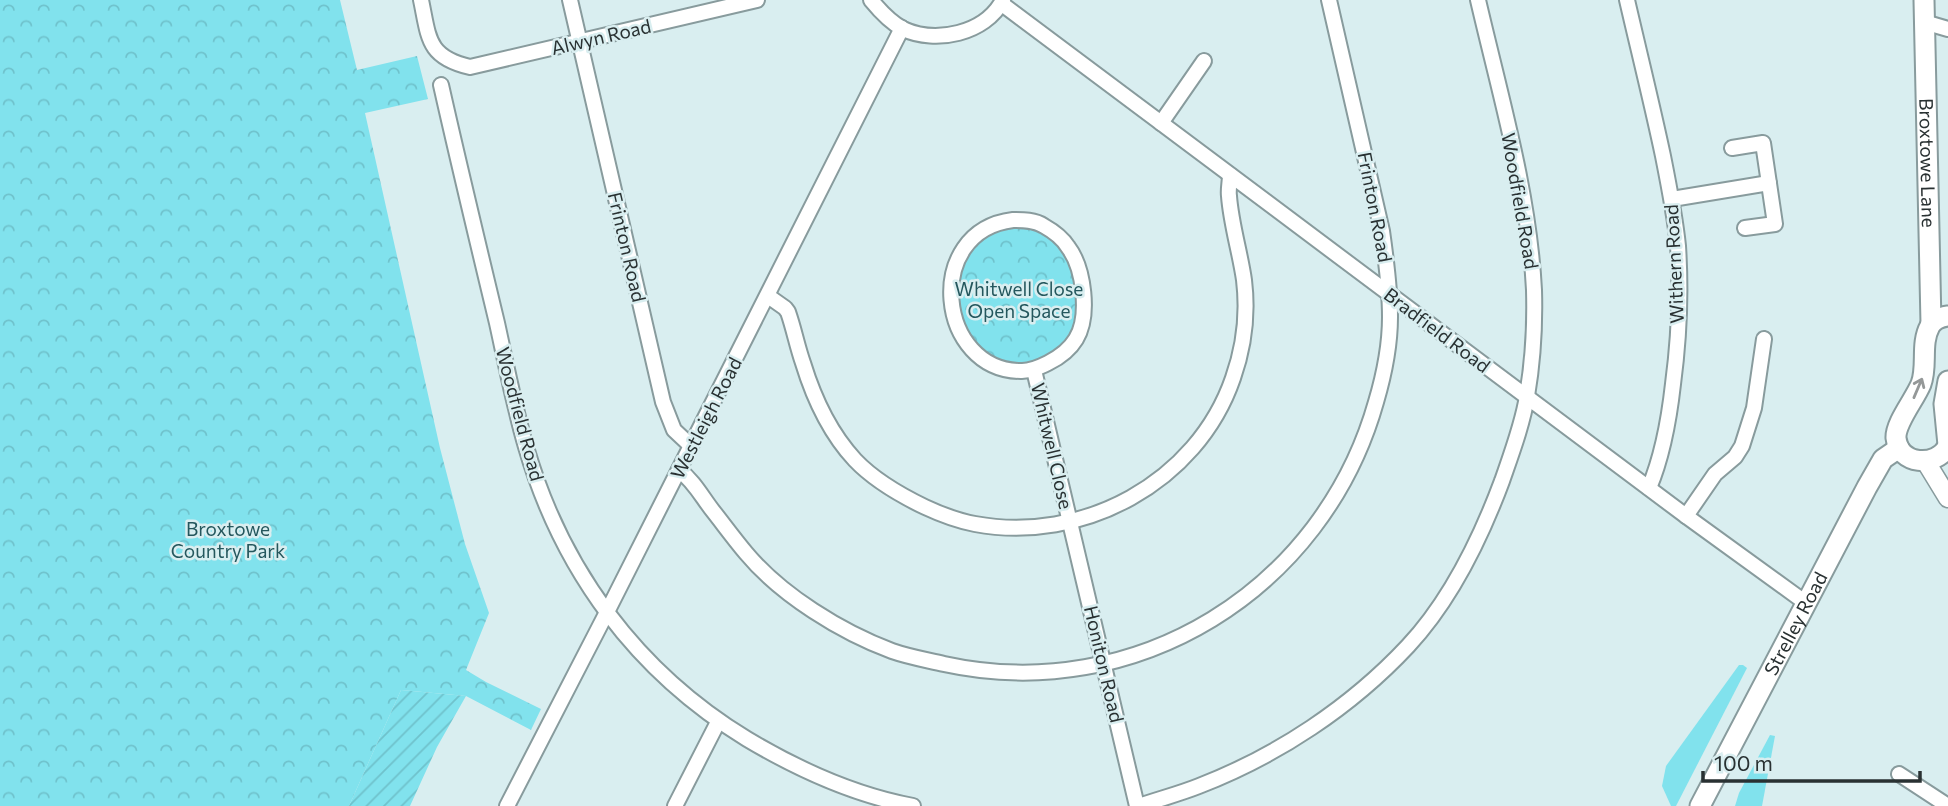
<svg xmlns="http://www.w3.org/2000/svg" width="1948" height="806" font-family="Commissioner,sans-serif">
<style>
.grass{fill:#81e2ed}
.park{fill:url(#park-crowns)}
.garden{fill:url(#garden-furrows)}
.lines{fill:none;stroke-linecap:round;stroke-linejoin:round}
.minor-casing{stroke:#889b9d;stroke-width:18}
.tertiary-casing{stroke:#889b9d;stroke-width:21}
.secondary-casing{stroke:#889b9d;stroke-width:23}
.minor{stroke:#fff;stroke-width:14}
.tertiary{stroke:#fff;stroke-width:18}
.secondary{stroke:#fff;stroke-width:19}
.oneway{stroke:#949898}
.labels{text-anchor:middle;stroke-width:5;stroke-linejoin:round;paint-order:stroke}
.street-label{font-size:19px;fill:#293132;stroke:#d9eef0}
.park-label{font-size:19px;fill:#24575d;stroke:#d9eef0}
</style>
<defs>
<pattern id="park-crowns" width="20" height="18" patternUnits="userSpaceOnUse" patternTransform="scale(1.75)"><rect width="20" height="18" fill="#81e2ed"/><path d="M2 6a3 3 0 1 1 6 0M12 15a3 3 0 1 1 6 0" fill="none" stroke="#6fc2cc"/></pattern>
<pattern id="garden-furrows" width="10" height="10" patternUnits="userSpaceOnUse" patternTransform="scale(1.75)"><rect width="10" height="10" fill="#81e2ed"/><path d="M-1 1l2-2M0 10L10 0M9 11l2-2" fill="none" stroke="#6fc2cc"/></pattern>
</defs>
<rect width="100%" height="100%" fill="#d9eef0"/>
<!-- grass -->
<g class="grass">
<polygon points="1739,665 1743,665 1747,668 1676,806 1671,806 1662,786 1666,766"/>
<polygon points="1770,735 1775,736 1762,806 1735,806 1739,793"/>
</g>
<!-- park -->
<g class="park">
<polygon points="0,0 340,0 357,70 417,56 428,99 365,113 440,448 465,544 489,613 466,670 486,682 541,709 531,730 466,696 401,690 349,806 0,806"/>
<path d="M1007,226C1025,226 1043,230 1056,243C1064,250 1068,261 1071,271C1089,317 1068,365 1014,364C999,364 981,354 973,342C963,328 955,304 957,287C957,280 960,273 962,266C964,261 964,255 967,251C977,238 993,232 1007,226Z"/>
</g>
<!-- garden -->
<polygon class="garden" points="401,690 466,696 437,747 410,806 349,806"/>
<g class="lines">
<!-- minor casing -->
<g class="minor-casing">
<g id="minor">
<path d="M421,0C429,38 427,57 470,67L757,0"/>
<polyline points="570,0 663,402 674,430 690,445"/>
<path d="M871,0C880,11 890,22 903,29C936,44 985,34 1003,0"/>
<path d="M1627,0C1639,52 1652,104 1663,156C1669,186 1675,216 1678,246C1681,292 1679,339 1673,384C1669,420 1663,455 1649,488"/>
<polyline points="1002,4 1686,516 1806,603"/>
<polyline points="1924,22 1948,29"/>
<path d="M441,85C459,165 478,244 497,323C506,364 514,406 526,447C562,571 637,672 747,739C799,770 854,795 913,806"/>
<polyline points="1161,123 1204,61"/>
<polyline points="1732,148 1763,143 1775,224 1745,228"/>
<polyline points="1672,199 1769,183"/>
<path d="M1013,220C1023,220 1035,220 1044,226C1053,231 1063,239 1068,247C1084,268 1090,316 1076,339C1070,349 1058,358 1048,363C1040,367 1032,371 1022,371C937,372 922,231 1013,220Z"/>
<path d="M768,296L785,308L788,312C794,329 797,346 803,363C814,399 829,432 855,460C874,480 900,495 925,507C940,514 958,521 975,524C1082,544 1197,483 1233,378C1244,347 1248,313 1244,280C1240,252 1231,224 1229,196C1228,190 1230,182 1230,175"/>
<polyline points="1034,370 1137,806"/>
<path d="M679,470C694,481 702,497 713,511C724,525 735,540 746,553C781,595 841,632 892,651C909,657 927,660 944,664C1136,706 1323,590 1376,402C1384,375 1390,344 1390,317C1390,289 1386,259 1382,231L1329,0"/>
<polyline points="1686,516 1715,474 1735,457 1742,446 1754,408 1764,339"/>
<polyline points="1899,774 1948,806"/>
<polyline points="507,806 606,614 902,28"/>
<polyline points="675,806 718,722"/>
<path d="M1139,806C1159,799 1179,794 1199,786C1277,756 1351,707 1408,646C1451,600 1480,540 1502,481C1511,455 1523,423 1527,396C1533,361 1535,325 1534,290C1529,192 1500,95 1478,0"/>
</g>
</g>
<!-- tertiary casing -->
<g class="tertiary-casing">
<polyline id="tertiary" points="1926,462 1948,498"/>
</g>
<!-- secondary casing -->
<g class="secondary-casing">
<g id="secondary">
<path id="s1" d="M1924,0L1931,324"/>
<path d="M1948,316C1941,317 1934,319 1930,326C1920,344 1928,366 1921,384C1915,399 1895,423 1896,438C1899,465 1936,468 1948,446"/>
<polyline points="1948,381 1944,404 1948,445"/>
<path id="s2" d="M1700,806L1867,487L1883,459L1899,448"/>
</g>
</g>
<!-- minor -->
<use href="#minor" class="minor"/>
<!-- tertiary -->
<use href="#tertiary" class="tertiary"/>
<!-- secondary -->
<use href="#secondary" class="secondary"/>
</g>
<!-- one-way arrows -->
<defs><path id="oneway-shaft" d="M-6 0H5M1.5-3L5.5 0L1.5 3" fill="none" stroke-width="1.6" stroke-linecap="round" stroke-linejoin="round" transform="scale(1.75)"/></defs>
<use class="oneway" href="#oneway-shaft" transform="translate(1918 388) rotate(-67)"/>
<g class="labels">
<!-- street labels -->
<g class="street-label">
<text transform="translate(601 37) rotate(-13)" y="7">Alwyn Road</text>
<text dy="7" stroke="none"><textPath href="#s1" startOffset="163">Broxtowe Lane</textPath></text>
<text transform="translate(1520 201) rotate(80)" y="7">Woodfield Road</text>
<text transform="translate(1375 207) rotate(79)" y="7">Frinton Road</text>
<text transform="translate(627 247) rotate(77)" y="7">Frinton Road</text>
<text transform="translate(1674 264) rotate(-93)" y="7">Withern Road</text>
<text transform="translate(1437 330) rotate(37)" y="7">Bradfield Road</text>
<text transform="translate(520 414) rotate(75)" y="7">Woodfield Road</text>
<text transform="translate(706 418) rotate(-63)" y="7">Westleigh Road</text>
<text transform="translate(1052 446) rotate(77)" y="7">Whitwell Close</text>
<text dy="7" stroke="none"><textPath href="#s2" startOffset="206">Strelley Road</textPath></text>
<text transform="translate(1104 664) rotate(77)" y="7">Honiton Road</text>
</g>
<!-- park labels -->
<g class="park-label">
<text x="1019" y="296">Whitwell Close<tspan x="1019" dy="22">Open Space</tspan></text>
<text x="228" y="536">Broxtowe<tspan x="228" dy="22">Country Park</tspan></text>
</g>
</g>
<!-- scale -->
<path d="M1703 771v10h217v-10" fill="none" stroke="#293132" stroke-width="3.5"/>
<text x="1714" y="771" font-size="21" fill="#293132" stroke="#d9eef0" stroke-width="5" paint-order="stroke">100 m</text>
</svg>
